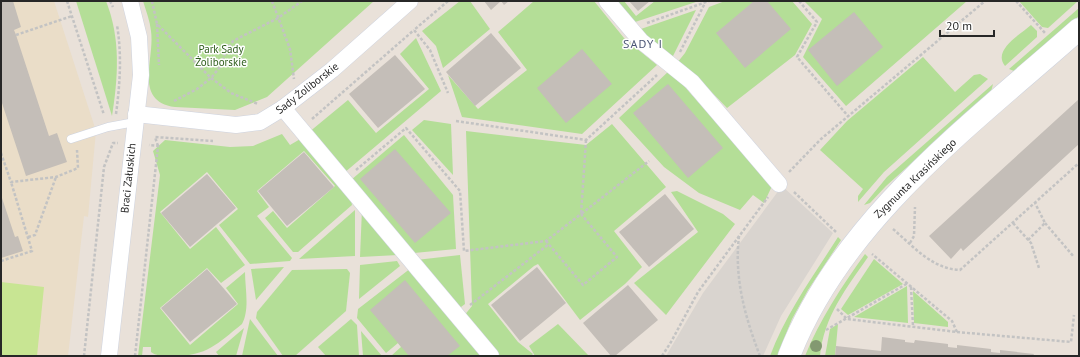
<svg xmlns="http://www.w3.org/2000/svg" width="1080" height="357" font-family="'PT Sans',sans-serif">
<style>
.education{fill:#eaddc8}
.green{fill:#b4de97}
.pitch{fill:#c8e593}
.plaza{fill:#d9d4cf}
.building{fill:#c4beb8}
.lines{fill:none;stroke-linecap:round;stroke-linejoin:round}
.lane-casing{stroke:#ced3df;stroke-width:9}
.street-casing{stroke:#ced3df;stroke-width:17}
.secondary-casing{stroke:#ced3df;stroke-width:23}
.path{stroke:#c3c3c3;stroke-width:2.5;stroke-dasharray:3 2;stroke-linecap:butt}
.lane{stroke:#fff;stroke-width:8}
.street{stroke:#fff;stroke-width:16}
.secondary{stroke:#fff;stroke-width:22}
.tree{fill:#839971}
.labels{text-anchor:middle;stroke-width:3;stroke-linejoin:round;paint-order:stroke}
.park-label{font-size:11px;fill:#2f5e1c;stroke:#fff}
.street-label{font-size:11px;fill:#272727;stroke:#fff}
.neighbourhood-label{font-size:12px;letter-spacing:1px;fill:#4a5574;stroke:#fff}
</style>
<rect width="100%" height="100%" fill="#e9e1d9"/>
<!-- education -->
<polygon class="education" points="1,1 54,1 96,131 88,217 84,216 68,356 1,356"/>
<!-- green -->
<g class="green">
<path d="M76,1H106C121,39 118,77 112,116Z"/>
<path d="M143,1H374L267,97L235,110L175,107C133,101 155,60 151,31C150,21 146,11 143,1Z"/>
<polygon points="460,1 470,1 490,29 443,68 436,46 422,31"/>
<polygon points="534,1 594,1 624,38 657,65 582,134 462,117 448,75 478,109 527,70 498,32"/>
<polygon points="612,1 624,1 636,16 655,1 699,1 629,24"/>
<polygon points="725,1 792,1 812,24 795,55 727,108 697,77 677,63 685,53 709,7"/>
<polygon points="804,1 967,1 846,106 803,57 822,19"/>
<polygon points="1019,1 1078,1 1048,28 1042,27"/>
<polygon points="1079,8 1079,16 1017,69 1014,71 1009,69"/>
<polygon points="696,10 672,58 638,30"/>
<path d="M1031,25L1037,31V37L1005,66C992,50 1021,34 1031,25Z"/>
<polygon points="416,38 441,91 344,173 308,133 348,100 376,133 429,89 400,54"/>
<polygon points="923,57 955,92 974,75 980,74 988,79 884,172 858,202 858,196 863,189 820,150 847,121"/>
<polygon points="670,70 772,186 764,203 753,195 740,210 699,193 664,167 619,118"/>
<polygon points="993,84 991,92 886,186 870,203 864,205 887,177"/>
<polygon points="424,120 451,124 453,175 412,130"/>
<polygon points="612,124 666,187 614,231 642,267 625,284 580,320 538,264 534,266 488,304 518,342 533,354 531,356 498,356 463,317 472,306 466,131 586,145"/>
<path d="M282,134L290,145L302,138L350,194L352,205L298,252H293L265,218L273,211L287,228L335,186L304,151L257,191L269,207L257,216L292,258L290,261L250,264L219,225L238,209L207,172L160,212L190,249L216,227L245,265L221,283L207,268L160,308L190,345L238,304L226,288L245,272C245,288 250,309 242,324C217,344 207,356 174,356C165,356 158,357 151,352V347H143L142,356H138L160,175L153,151L165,140L230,147L253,146Z"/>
<polygon points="404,135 453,195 456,249 414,253 351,180"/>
<polygon points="677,191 723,214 735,224 666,315 634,283 698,232 671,192"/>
<polygon points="362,209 398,255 360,257"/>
<polygon points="355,210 355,256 299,259"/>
<path d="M838,237L841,240L808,290L792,319L777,356H770C786,313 814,275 838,237Z"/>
<path d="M865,254L868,257C846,289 824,316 820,356H805C820,319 842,286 865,254Z"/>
<polygon points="460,255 465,304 457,310 416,260"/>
<polygon points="874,259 903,284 848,315 841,309"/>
<polygon points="397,261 400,266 359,299 360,265"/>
<polygon points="284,267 256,300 251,269"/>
<polygon points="411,268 485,356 391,356 401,347 398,343 386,353 357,318 358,309"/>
<polygon points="347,269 350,273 346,311 295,356 283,356 256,318 257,312 292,270"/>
<polygon points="907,286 908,323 854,317"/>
<polygon points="913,291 948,322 948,327 914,323"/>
<polygon points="250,319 278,356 242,356"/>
<polygon points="351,319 357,325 359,356 326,356 318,347"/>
<polygon points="558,324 589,356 535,356 529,346"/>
<polygon points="838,324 835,356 825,356 830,329"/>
<polygon points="244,328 236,356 219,356 216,352"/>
<polygon points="361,331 382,356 363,356"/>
</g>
<!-- pitch -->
<polygon class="pitch" points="1,282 44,287 37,356 1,356"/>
<!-- plaza -->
<polygon class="plaza" points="782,186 833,233 781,316 763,356 666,356 703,293"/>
<!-- building -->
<g class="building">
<polygon points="1,1 13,1 21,27 14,30 16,35 49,136 57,133 67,162 26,176 1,100"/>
<polygon points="484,1 509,1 504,5 501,1 491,10"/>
<polygon points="629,1 650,1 638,11"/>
<polygon points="754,1 767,1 791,29 745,68 716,33"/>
<polygon points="854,12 883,47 837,86 808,50"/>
<polygon points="491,33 521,68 475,106 446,72"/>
<polygon points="582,49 612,84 566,123 537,88"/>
<polygon points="395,55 425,89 378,128 349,94"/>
<polygon points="668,84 723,148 688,178 633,113"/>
<polygon points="1079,99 1079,144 963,251 961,248 951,259 929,236"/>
<polygon points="395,149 451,213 415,243 360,179"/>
<polygon points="304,152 334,187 287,226 258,191"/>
<polygon points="207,174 236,208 190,247 161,213"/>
<polygon points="665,194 694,229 649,267 619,232"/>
<polygon points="1,195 15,237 18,236 23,251 1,258"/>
<polygon points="537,267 566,303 520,341 491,305"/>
<polygon points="207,269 237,304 190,342 161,308"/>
<polygon points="405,280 460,346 447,356 409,356 370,310"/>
<polygon points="628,285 658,320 615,356 611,356 583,323"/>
<polygon points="882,337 905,340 905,342 914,343 915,340 948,344 948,347 957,348 957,345 991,349 991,352 1000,353 1000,350 1034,354 1033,356 835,356 836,346 881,351"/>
</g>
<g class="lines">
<!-- lane casing -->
<g class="lane-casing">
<polyline id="lane" points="71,139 108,127 135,122"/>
</g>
<!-- street casing -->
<g class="street-casing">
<g id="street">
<polyline points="607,1 641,41 692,82 779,184"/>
<polyline points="283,108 491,356"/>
<polyline points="136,114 236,125 260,122 283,108 332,70 410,1"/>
<polyline points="109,356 141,75 139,37 130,1"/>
</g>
</g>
<!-- secondary casing -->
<g class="secondary-casing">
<path id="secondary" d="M789,356C842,219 972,124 1079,29"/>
</g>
<!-- path -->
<g class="path">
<polyline points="67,1 104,115"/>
<polyline points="110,1 113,7"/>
<polyline points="152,1 157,24 211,78 231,93 258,104"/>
<polyline points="272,1 290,49 294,79"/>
<polyline points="448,1 414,30 430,50 448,93"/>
<polyline points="799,1 817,22 797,57 848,116"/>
<polyline points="1016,1 1045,33"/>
<polyline points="647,23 709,1"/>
<polyline points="157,24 159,65"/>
<polyline points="16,35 72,16"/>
<polyline points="680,52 705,3"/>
<polyline points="174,101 197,89 211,78 220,67 227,49 233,41 278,18 302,1"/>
<path d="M116,114C120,84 122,55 117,25"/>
<polyline points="312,119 414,30"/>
<polyline points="456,121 586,140 657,75"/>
<polyline points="586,140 581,214 649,161"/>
<polyline points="158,146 155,137 213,141"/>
<polyline points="1,153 11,182 56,177 78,168 77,150"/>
<polyline points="356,170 406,128 460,191 464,251 546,241 581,214 617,257 583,285 546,241"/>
<polyline points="789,172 821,139 985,1"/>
<polyline points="794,192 837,233"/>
<polyline points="1013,223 1031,243 1039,268"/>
<polyline points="1045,223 1074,257"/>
<path d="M893,229C913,246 932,269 960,270L1079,163"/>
<path d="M739,236C734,278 745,317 760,356"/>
<polyline points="28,237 35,235 56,177"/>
<polyline points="1028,240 1045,223 1035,203"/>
<polyline points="910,243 914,236 915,207"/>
<polyline points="1,261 32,251 11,182"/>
<polyline points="911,287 913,326"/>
<polyline points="470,305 549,244"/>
<polyline points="837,309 847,319 957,332 952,321 872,254"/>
<polyline points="826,330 908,283"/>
<polyline points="957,332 1071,342 1074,315"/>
<polyline points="84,356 104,167 113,143 118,143"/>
<polyline points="135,356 158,146 149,145"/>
<polyline points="662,356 671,342 698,292 768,197"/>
</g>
<!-- lane -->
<use href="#lane" class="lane"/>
<!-- street -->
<use href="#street" class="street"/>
<!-- secondary -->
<use href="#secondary" class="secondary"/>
</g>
<!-- trees -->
<circle class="tree" cx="816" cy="346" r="6"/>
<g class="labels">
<!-- park labels -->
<g class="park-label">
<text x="221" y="53">Park Sady<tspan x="221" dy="13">Żoliborskie</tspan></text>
</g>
<!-- street labels -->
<g class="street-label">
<text transform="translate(307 88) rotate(-38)" y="4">Sady Żoliborskie</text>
<text transform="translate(128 178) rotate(-84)" y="4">Braci Załuskich</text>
<text transform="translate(915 178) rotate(-44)" y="4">Zygmunta Krasińskiego</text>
</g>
<!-- neighbourhood labels -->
<g class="neighbourhood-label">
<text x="643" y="48">SADY I</text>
</g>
</g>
<!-- border -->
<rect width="1080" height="357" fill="none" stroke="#272727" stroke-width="4"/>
<!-- scale -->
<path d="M940 30v6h54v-6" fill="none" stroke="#272727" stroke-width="2"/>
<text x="946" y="30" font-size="12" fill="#272727" stroke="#ffffff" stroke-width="3" paint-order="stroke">20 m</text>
</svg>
